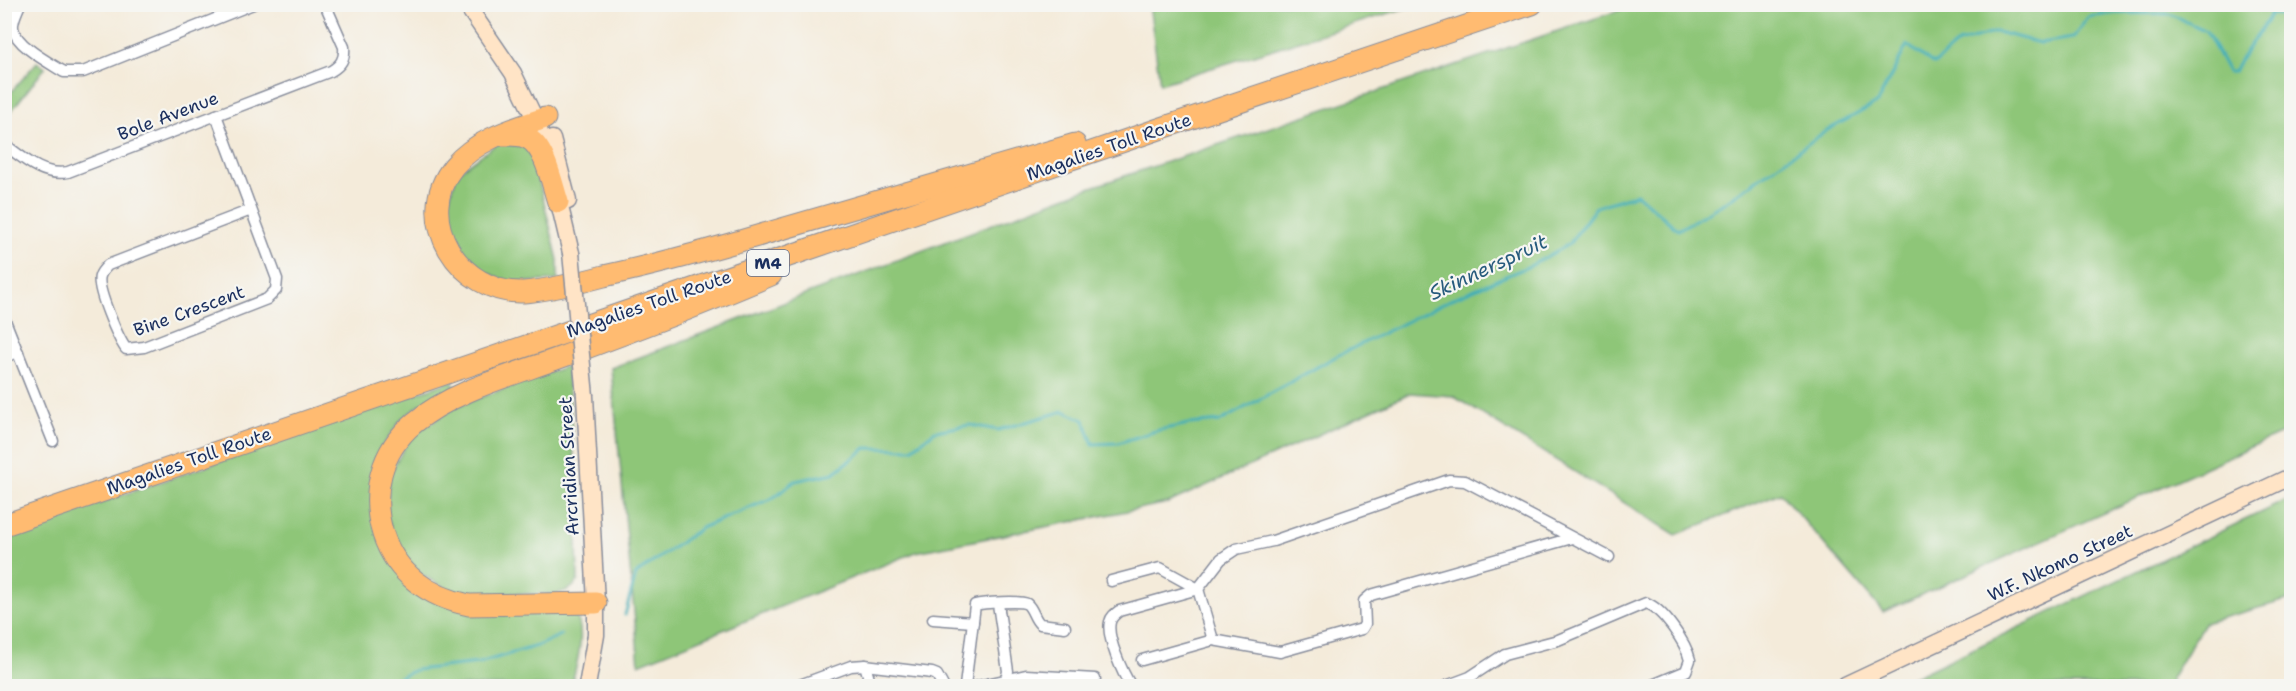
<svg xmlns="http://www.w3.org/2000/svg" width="2296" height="691" font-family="'Shantell Sans',sans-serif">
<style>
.green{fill:#8ec678;stroke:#547a6b;stroke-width:1.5}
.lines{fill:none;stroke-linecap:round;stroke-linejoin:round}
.stream{stroke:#3dadb7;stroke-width:3}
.street-casing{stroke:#888d9c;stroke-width:13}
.secondary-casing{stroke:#888d9c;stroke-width:19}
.highway-casing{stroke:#888d9c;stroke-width:23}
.street{stroke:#fff;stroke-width:10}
.secondary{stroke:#ffe4c6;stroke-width:16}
.highway{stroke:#ffbb71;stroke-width:21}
.secondary-bridge-casing{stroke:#888d9c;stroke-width:19;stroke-linecap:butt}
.secondary-bridge{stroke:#ffe4c6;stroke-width:16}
.labels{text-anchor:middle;stroke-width:4.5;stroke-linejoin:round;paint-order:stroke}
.shield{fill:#f6f6f2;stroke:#5d6b8a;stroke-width:1.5}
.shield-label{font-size:16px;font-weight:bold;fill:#1b2f5e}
.street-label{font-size:18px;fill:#1b2f5e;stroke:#f6f6f2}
.water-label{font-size:20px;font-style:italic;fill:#275b7d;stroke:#f6f6f2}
</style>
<rect width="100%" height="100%" fill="#f6f6f2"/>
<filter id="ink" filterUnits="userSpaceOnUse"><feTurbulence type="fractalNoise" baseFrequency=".0167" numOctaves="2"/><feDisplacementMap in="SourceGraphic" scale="12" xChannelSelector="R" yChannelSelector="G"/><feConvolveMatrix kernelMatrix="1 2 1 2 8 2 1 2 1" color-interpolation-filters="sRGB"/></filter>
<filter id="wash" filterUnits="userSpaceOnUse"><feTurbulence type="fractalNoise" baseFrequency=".008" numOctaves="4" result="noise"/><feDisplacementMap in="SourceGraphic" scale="24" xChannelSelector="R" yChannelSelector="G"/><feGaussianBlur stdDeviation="1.35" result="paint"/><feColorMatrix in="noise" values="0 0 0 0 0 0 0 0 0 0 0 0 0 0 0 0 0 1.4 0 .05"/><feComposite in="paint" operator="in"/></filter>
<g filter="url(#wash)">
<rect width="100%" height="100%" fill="#f4ebda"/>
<!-- green -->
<g class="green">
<polygon points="1149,4 1416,4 1416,5 1160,84"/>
<polygon points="1635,5 2291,5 2291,429 1883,612 1780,493 1676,535 1453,396 1410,393 1168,503 916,552 639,664 611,368 1080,191"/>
<polygon points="37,62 45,68 5,119 5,99"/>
<polygon points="498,143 524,146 533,157 558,260 558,280 512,283 482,271 458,249 445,220 445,210 458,172"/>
<path d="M567,366L575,472L578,580C573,590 565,591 555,594L463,593L452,591L422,575L400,550L387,519L389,474L412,435L457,406Z"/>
<path d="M452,381L455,387L421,404L402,419L381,448L372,471L407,586L574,614C588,627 576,669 571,686H5L4,536Z"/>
<polygon points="2291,498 2291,599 2204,623 2171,678 2173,686 1895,686"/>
</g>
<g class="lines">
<!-- stream -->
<g class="stream">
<path d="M625,615L636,574L701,528L773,498L795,481L834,473L866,448L912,449L935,431L970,425L998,430L1064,411L1084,420L1093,444L1118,443L1159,430L1189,424L1221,421L1335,357L1454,298L1532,265L1569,244L1596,207L1637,194L1678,230L1727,201L1826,131L1877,103L1907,45L1934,64L1958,43L1997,32L2040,43L2073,38L2088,17L2118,13L2170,14L2206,31L2228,72H2234C2243,50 2260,34 2271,14L2283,15L2292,23"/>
<polyline points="381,686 415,670 479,663 537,646 561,635"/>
</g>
</g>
</g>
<g filter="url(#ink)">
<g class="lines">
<!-- street casing -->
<g class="street-casing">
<g id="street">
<path d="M20,4C17,12 12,20 13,28C16,46 50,63 64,72H83L253,4"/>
<path d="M216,115L277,279L276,290L267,299L144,347L126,349C118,338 96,288 100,276C101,272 105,268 108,265L251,210"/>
<path d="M4,144C23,158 43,177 68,172L331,71C341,65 345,59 344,47L325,4"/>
<polyline points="4,318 53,441"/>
<polyline points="4,357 18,352"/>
<polyline points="1111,581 1160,568 1198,589 1213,640"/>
<polyline points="998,604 1008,671 1006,681 1008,686"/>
<polyline points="933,619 973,622"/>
<polyline points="1142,660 1213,640 1280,652 1362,629 1365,624 1364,601 1371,595 1572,538"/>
<polyline points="865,665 871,686"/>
<polyline points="797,686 851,666 865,665 932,673 937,675 943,686"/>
<path d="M965,686L975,605C982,603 1021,600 1027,604C1033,609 1034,619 1040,624L1065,627"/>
<polyline points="978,686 1026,675 1095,679"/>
<path d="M1131,686C1123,674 1106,637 1110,622C1111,617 1115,614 1119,611L1198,589L1221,559L1236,549L1273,541L1449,480L1465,481L1609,557"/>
<path d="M1446,686L1470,677L1505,654L1558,640L1646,603C1663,609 1686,643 1690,660L1686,671L1650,686"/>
</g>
</g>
<!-- secondary casing -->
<g class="secondary-casing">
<g id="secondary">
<polyline points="466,4 513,73 536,121 548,156"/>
<polyline points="552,139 568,201"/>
<polyline points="556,190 571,253"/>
<polyline points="585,396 596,603 596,635 587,686"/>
<polyline points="1845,686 2292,476"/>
</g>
</g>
<!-- highway casing -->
<g class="highway-casing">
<g id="highway">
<path d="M545,118C513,129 477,139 454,166C411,218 460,295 524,292C551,290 578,283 604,276C650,266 695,254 740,241C852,209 963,176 1075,144"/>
<path d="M502,135C511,135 519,134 527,138C545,146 552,184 558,202"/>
<polyline points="4,525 1159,129 1532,4"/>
<path d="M596,603L469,605C429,597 396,574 383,534C370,493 381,451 414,423C452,391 513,375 559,358C630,332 701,305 771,275"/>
</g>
</g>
<!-- street -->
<use href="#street" class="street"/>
<!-- secondary -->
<use href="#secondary" class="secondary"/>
<!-- highway -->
<use href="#highway" class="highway"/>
<!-- secondary-bridge casing -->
<g class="secondary-bridge-casing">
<polyline id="secondary-bridge" points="571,253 585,396"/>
</g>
<!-- secondary-bridge -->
<use href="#secondary-bridge" class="secondary-bridge"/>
</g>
</g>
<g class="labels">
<!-- shield labels -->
<rect class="shield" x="747" y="250" width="42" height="26" rx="4.5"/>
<g class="shield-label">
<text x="768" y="269">M4</text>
</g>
<!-- street labels -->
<g class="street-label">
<text transform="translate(168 116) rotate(-21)" y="6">Bole Avenue</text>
<text transform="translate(1109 147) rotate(-19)" y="6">Magalies Toll Route</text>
<text transform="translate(649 304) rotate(-19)" y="6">Magalies Toll Route</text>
<text transform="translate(189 311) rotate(-20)" y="6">Bine Crescent</text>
<text transform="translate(189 461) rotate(-19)" y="6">Magalies Toll Route</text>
<text transform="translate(569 466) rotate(-93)" y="6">Arcridian Street</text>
<text transform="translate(2060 563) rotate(-25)" y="6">W.F. Nkomo Street</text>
</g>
<!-- water labels -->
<g class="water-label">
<text transform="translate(1488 267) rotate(-25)" y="7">Skinnerspruit</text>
</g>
</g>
<!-- margin -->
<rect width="2296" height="691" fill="none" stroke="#f6f6f2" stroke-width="24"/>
</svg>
